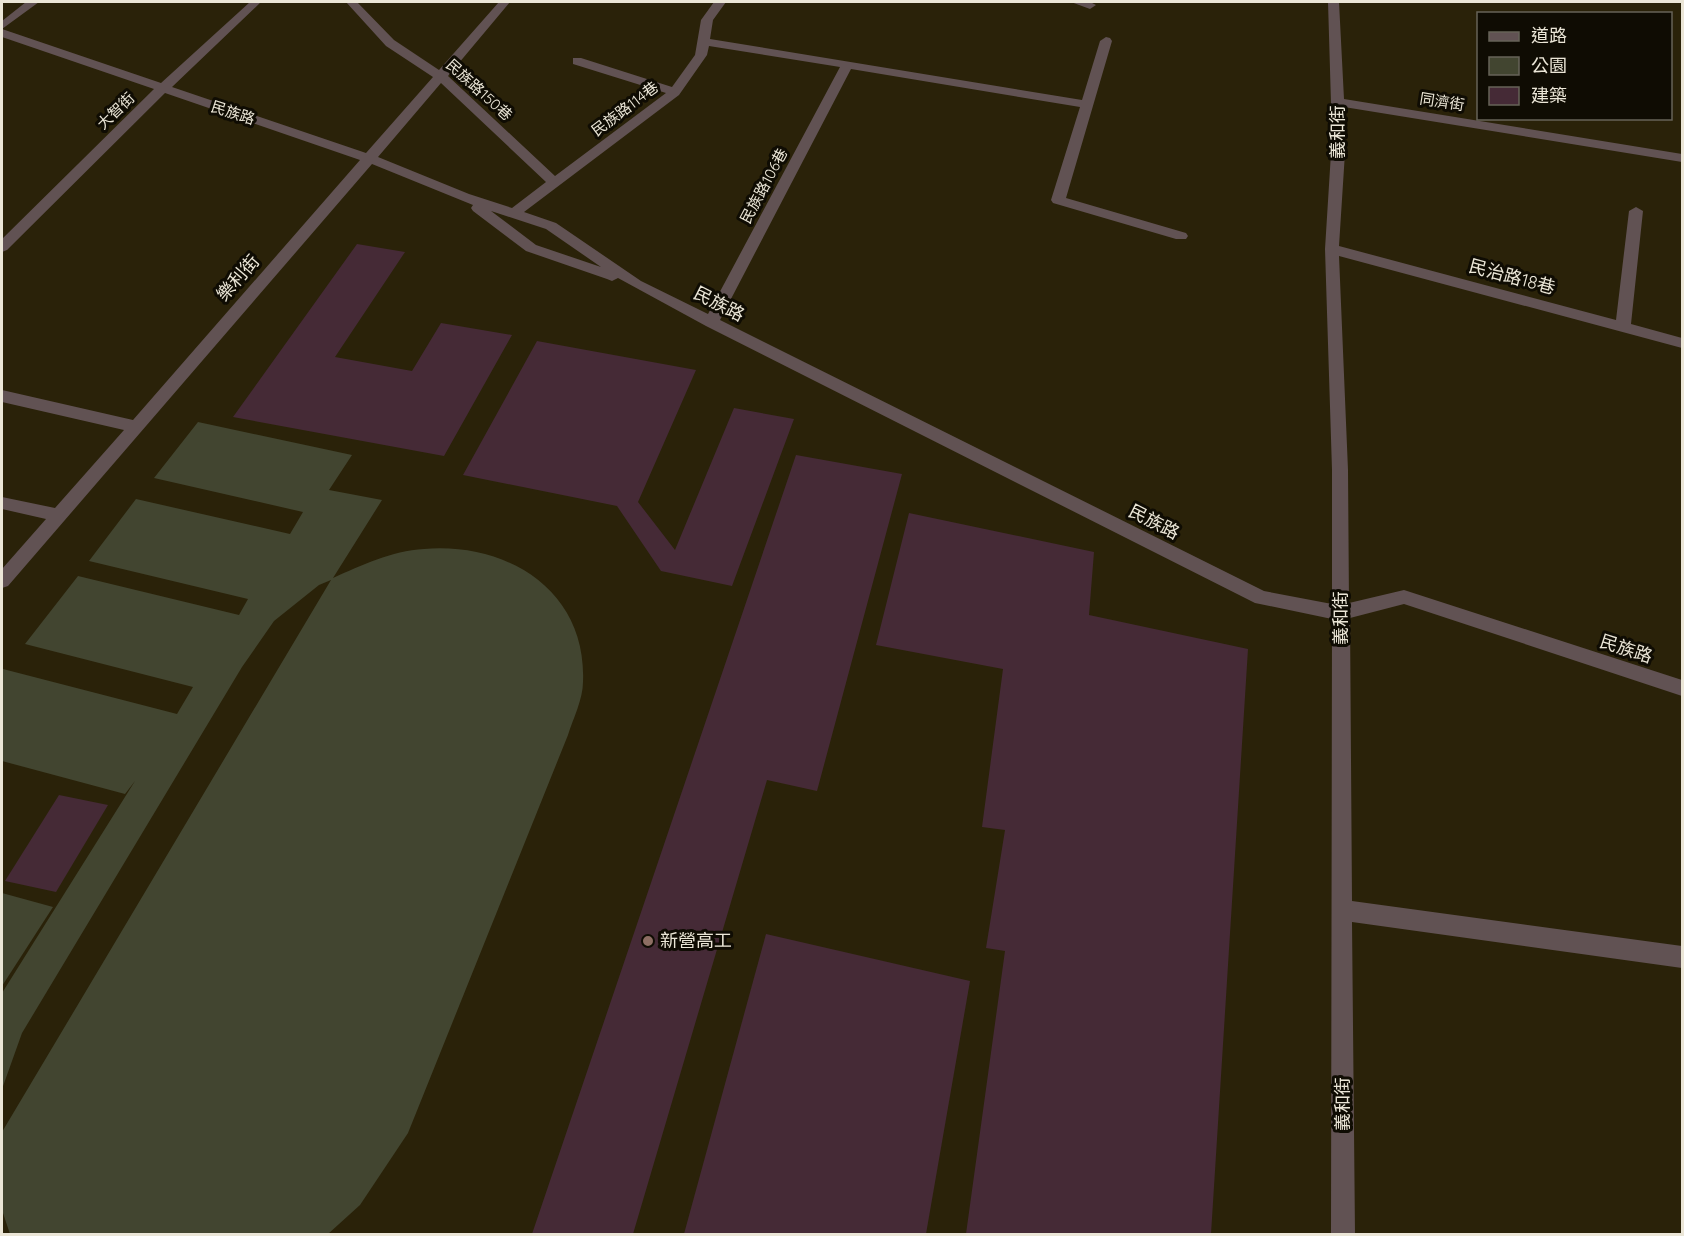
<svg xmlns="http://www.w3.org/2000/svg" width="1684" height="1236" font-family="Quicksand,'Noto Sans TC',sans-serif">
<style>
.green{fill:#424530}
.building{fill:#452a36}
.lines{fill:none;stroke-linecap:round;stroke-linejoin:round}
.minor{fill:#615253;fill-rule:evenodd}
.education-dot{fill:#8d6e63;stroke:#0f0c03;stroke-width:2}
.labels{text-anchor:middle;stroke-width:6;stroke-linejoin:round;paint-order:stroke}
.far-street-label{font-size:15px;fill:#ebe6d7;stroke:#0f0c03}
.street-label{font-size:18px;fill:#ebe6d7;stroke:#0f0c03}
.poi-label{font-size:18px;fill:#ebe6d7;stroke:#0f0c03;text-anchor:start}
</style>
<rect width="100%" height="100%" fill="#2a2209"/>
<!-- green -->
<g class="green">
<path d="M198,422L352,455L329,490L382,500L333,578C362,565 391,551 424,549C508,542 587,591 583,682C583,699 573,719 568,735L408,1133L360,1205L328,1234H10L2,1210V1132L331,580L319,585L274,621L242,667L22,1033L2,1089V993L135,781L125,794L2,761V671L3,669L177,714L193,687L25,644L78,576L239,615L248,599L89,561L136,499L290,534L303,512L154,478Z"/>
<polygon points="2,893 53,907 2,986"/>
</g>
<!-- building -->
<g class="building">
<polygon points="357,244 405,252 335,357 412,371 441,323 512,335 444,456 233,417"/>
<polygon points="537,341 696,370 638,502 675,550 734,408 794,419 732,586 661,571 617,506 463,475"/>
<polygon points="796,455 902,474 817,791 767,780 633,1234 532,1234"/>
<polygon points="909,513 1094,552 1089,615 1248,649 1211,1234 966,1234 1005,951 986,948 1005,830 982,827 1003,669 876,645"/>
<polygon points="59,795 108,805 56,892 5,881"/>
<polygon points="766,934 970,981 926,1234 684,1234"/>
</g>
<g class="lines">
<!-- minor -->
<g class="minor">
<path d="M26,2H39L2,29L161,83L250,2H261L172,87L366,153L433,77L386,46L346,2H357L394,40L439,70L499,2H510L448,76L555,176L666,93L573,64V58H581L672,87L695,55L701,20L714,2H726L713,20L710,39L1082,100L1100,41L1106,37L1110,38L1112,41L1066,198L1186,233L1188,236L1186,239H1176L1053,203L1051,200L1080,107L851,69L720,320L1264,591L1332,604V470L1325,249L1332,137L1328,2H1339L1344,99L1682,154V162L1344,107L1346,137L1339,246L1616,320L1629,211L1636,207L1643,211L1631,324L1682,338V348L1339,256L1348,470L1349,603L1404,590L1682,680V696L1404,604L1350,618L1352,901L1682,946V968L1352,922L1355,1234H1331L1332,619L1255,603L706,326L618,278L612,281L607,279L526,251L473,211L471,208L473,205L372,164L8,586L2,588V569L46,519L2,509V497L55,508L124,430L2,402V390L133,420L360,160L165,93L7,250L2,252V239L154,89L2,37V21ZM709,46L840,67L708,314L641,281L556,223L524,212L679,95L707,55ZM441,83L546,182L512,208L469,194L378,157ZM491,211L546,229L601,267L536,245Z"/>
<polygon points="1071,2 1090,2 1096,5 1090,9"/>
</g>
</g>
<!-- markers -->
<circle class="education-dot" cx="648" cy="941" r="6"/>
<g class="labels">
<!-- far-street labels -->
<g class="far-street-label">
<text transform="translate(479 90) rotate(42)" y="5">民族路150巷</text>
<text transform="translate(1442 102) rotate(9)" y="5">同濟街</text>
<text transform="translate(625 109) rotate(-37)" y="5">民族路114巷</text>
<text transform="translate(116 111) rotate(-44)" y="5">大智街</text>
<text transform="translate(233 113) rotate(18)" y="5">民族路</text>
<text transform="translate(764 186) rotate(-62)" y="5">民族路106巷</text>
</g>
<!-- street labels -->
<g class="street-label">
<text transform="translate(1338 132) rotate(-90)" y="6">義和街</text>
<text transform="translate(1512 277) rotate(15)" y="6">民治路18巷</text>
<text transform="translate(238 278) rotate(-49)" y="6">樂利街</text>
<text transform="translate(719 304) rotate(27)" y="6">民族路</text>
<text transform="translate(1154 522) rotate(27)" y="6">民族路</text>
<text transform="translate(1341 618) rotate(-90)" y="6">義和街</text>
<text transform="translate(1626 649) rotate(18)" y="6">民族路</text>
<text transform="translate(1343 1104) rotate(-90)" y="6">義和街</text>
</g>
<!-- poi labels -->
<g class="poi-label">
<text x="660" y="947">新營高工</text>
</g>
</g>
<!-- border -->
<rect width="1684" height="1236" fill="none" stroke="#ebe6d7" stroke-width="6"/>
<!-- legend -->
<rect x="1477" y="12" width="195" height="108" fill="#0f0c03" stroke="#676358" stroke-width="1.5"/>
<rect x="1489" y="32" width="30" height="9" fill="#615253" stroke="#676358" stroke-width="1.5"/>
<text x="1531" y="42" font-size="18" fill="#ebe6d7">道路</text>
<rect x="1489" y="57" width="30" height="18" fill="#424530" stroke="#676358" stroke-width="1.5"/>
<text x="1531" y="72" font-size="18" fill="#ebe6d7">公園</text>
<rect x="1489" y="87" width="30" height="18" fill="#452a36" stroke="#676358" stroke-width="1.5"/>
<text x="1531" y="102" font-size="18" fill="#ebe6d7">建築</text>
</svg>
